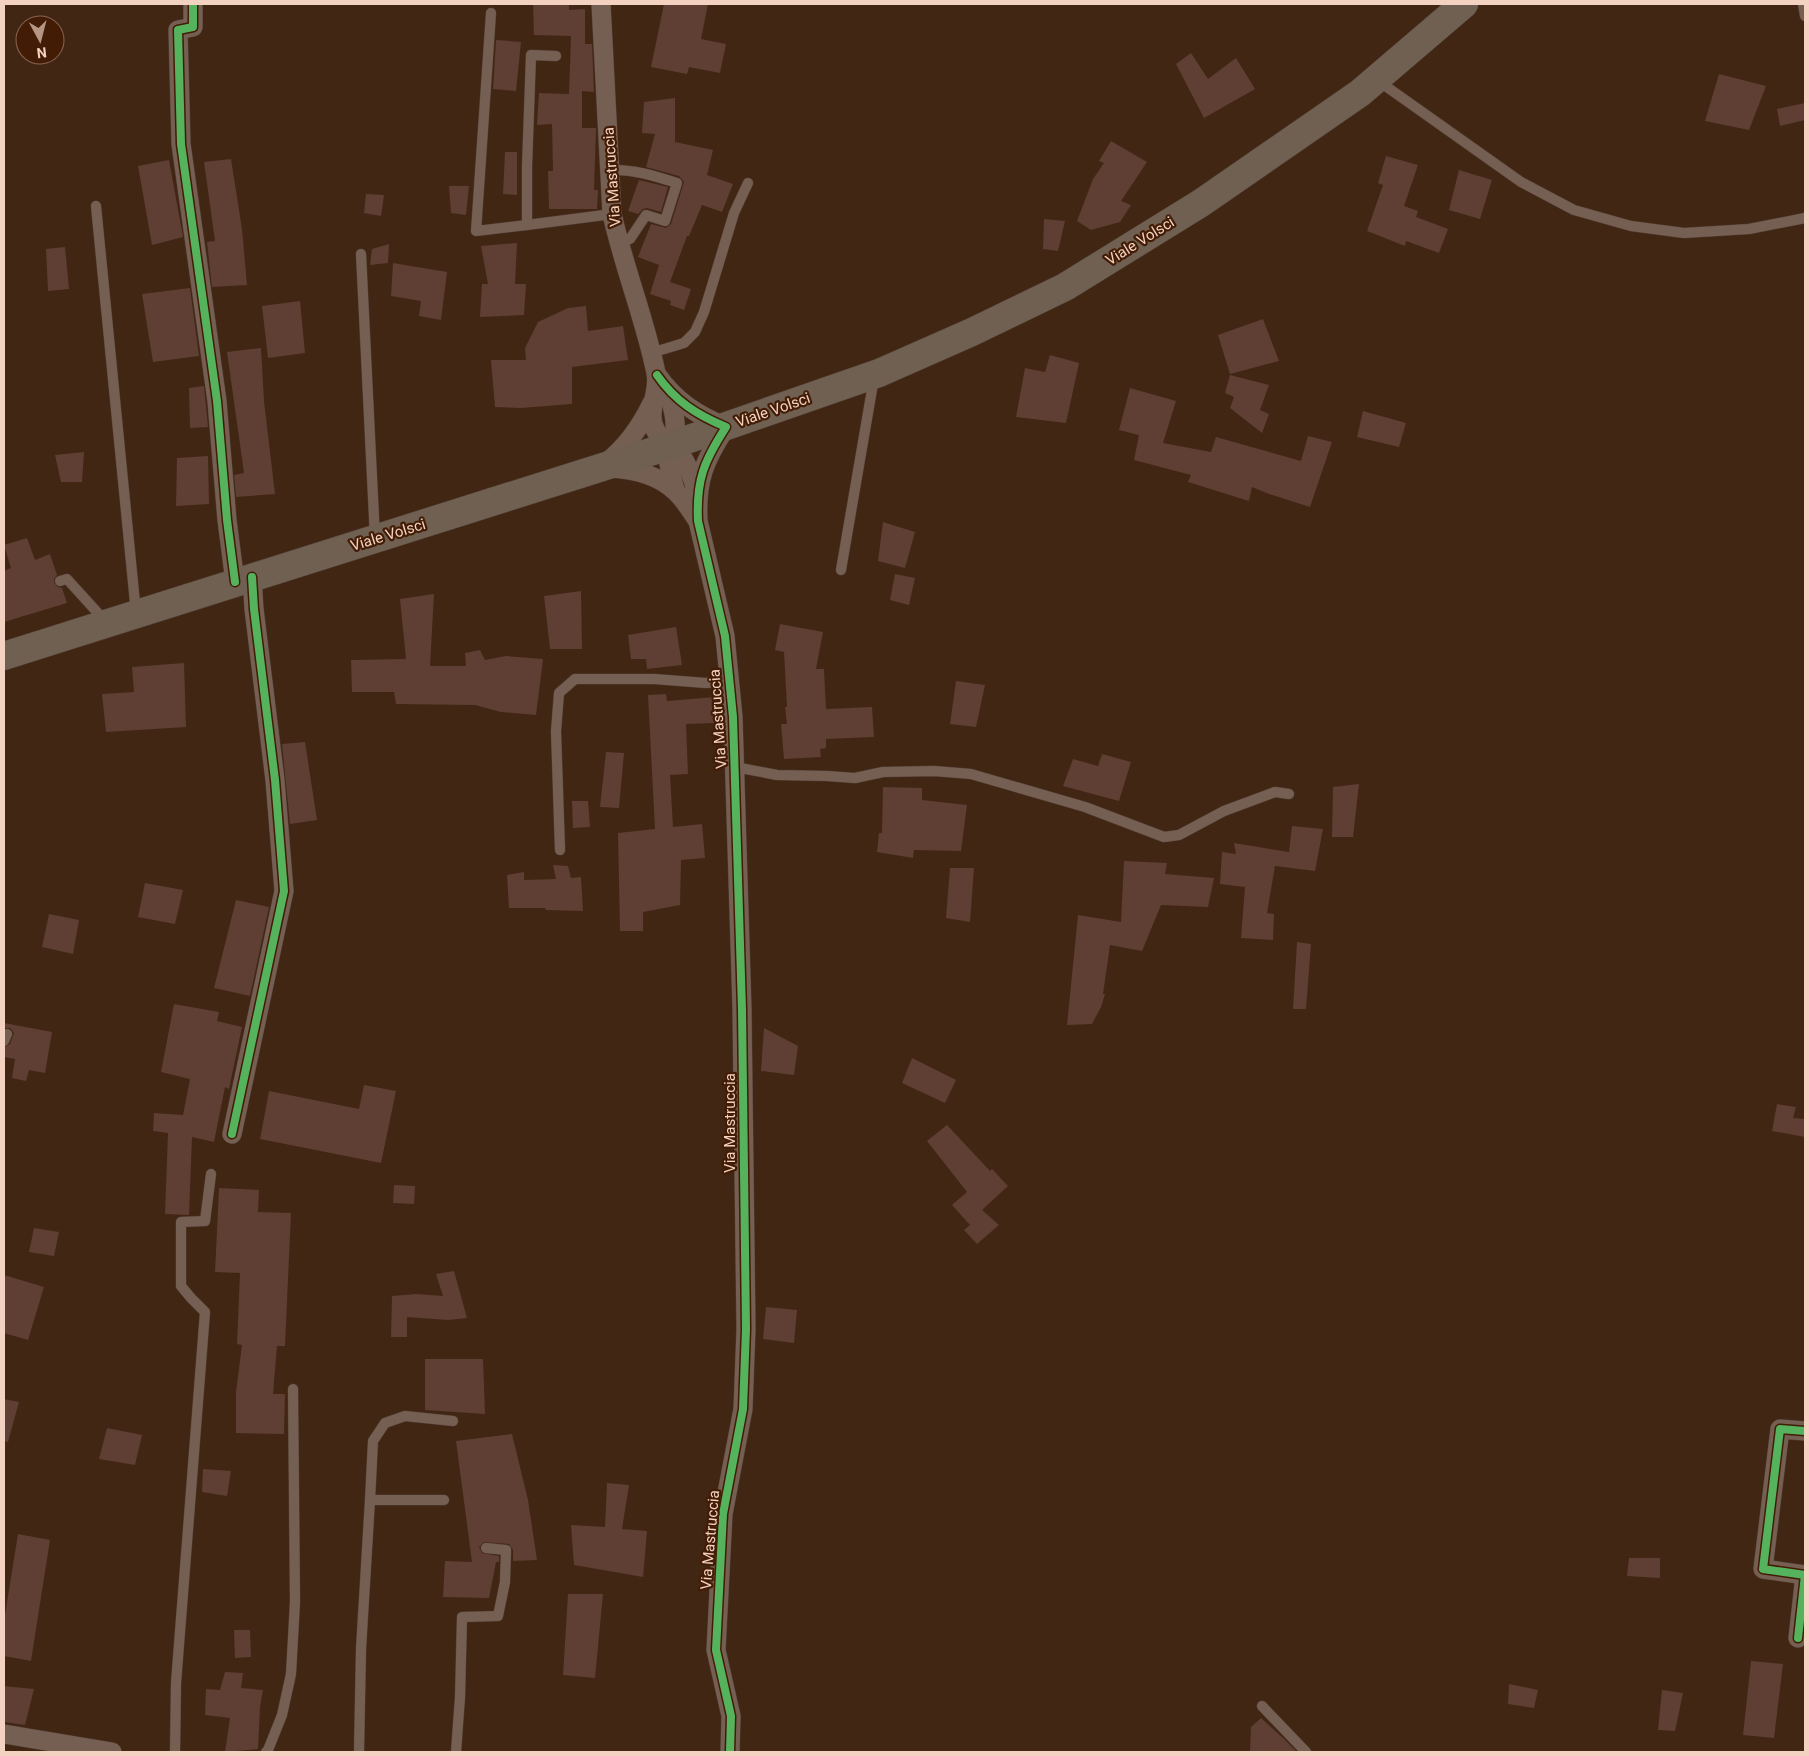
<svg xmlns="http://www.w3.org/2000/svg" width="1809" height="1756" font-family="Roboto,sans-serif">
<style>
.building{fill:#5f3e34}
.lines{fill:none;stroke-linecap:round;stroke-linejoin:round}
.lane-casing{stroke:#513e32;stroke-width:11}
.street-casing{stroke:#513e32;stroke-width:20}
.secondary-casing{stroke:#513e32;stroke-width:29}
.lane{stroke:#755f53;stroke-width:10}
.street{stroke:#755f53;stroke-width:19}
.secondary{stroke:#6f6052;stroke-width:28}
.cycleway-casing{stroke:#431c05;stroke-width:11}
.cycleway{stroke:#56b35d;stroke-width:8}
.labels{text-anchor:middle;stroke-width:4.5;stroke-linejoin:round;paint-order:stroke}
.street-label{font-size:15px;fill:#f3d2c2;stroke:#431c05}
</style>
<rect width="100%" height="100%" fill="#412614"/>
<!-- building -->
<g class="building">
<polygon points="533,4 569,4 569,10 585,9 585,44 592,44 594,92 582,91 582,128 596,128 594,190 598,190 597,209 549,209 548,171 553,171 552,124 537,125 539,93 569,94 571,36 534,35"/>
<polygon points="664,4 708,4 701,39 726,44 720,73 689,67 687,74 651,67"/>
<polygon points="496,40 521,42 516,91 493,89"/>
<polygon points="1191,53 1208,79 1236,58 1255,89 1204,118 1176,64"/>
<polygon points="1719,74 1766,86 1749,130 1705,121"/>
<polygon points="675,98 675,142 713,150 707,175 733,184 722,212 702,205 689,236 687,236 670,282 691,289 684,310 670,305 671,301 650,294 659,265 638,257 651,224 666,228 671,224 684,182 679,176 646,167 655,134 642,133 644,102"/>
<polygon points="1805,103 1805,120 1780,126 1777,109"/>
<polygon points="1111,141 1147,162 1121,201 1131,205 1120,222 1091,230 1077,221 1093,179 1104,163 1099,161"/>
<polygon points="505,152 517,152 517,195 503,194"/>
<polygon points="1386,156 1418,165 1404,206 1418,211 1416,217 1448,229 1439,253 1406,241 1405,246 1367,231 1383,185 1378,183"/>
<polygon points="231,159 242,229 247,285 212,287 207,242 215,241 204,162"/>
<polygon points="169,160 183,237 152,245 138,166"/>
<polygon points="1459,170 1492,180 1480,219 1449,210"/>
<polygon points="639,180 668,187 661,212 647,208 643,209 638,214 628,211"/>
<polygon points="449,186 469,186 466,215 451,213"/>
<polygon points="366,194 384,195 381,216 364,213"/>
<polygon points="1044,219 1065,221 1058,251 1043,249"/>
<polygon points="517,243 515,284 526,284 524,315 480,317 482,284 488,284 481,246"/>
<polygon points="389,244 388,263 370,265 372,249"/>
<polygon points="65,247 69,289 48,291 46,249"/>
<polygon points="393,263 447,272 441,320 419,316 421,301 391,296"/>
<polygon points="190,288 199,356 153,362 142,294"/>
<polygon points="300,301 305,353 268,358 262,306"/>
<polygon points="586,306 588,331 623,326 628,360 572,367 572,404 521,408 495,407 491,360 526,360 525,348 538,322 568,308"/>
<polygon points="1263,319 1279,361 1230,374 1218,335"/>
<polygon points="261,348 264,401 275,494 236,497 234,475 244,473 227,352"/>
<polygon points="1050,355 1079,363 1066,423 1016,417 1025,368 1045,372"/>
<polygon points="1230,375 1269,385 1260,410 1269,414 1262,433 1230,408 1234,397 1225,393"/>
<polygon points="204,386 208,427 190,428 189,388"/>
<polygon points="1130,388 1176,401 1163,443 1211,452 1216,437 1301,461 1308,436 1332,442 1310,507 1269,494 1252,487 1249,501 1188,482 1191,475 1134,460 1139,435 1119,430"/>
<polygon points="1363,411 1406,423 1399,447 1357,437"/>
<polygon points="84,452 82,482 61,482 55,455"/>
<polygon points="208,456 209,504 176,506 177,458"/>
<polygon points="883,522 915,532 905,568 878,561"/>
<polygon points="27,538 35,560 50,554 57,575 54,579 54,583 58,587 62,588 67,603 4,622 4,571 11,568 4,545"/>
<polygon points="895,574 915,578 909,605 890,600"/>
<polygon points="581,591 582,649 550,649 544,596"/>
<polygon points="434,594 430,666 466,666 465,653 480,650 485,660 506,656 543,659 536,715 501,712 475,705 396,704 394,692 352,692 351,660 406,659 400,599"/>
<polygon points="780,624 823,632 816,669 824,669 826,709 872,707 874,737 826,739 826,748 820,749 821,757 784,759 781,724 787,724 785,707 787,707 784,652 775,650"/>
<polygon points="676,627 682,665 647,669 646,659 631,659 628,635"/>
<polygon points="184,663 186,727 106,732 102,694 134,692 132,667"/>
<polygon points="956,681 985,685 976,727 950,724"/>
<polygon points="666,694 667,701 715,697 715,723 686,724 688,774 670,775 673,827 702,824 705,858 681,860 680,905 643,912 643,931 620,931 618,833 655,829 648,695"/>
<polygon points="305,742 317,820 290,824 282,744"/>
<polygon points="606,752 624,753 619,808 600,807"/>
<polygon points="1102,754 1131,762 1119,801 1063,786 1073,759 1098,766"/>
<polygon points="1359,784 1353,837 1332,837 1333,787"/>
<polygon points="883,787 922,788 922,800 967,805 961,851 914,850 913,858 877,852 879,833 882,833"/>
<polygon points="572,801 588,801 590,827 573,828"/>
<polygon points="1292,826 1323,829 1315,871 1275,866 1267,913 1274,914 1273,940 1241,938 1245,887 1220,884 1222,852 1236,854 1234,843 1289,852"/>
<polygon points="1124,861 1167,863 1165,874 1214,878 1208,907 1161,905 1142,951 1110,945 1103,994 1105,994 1101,1007 1092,1024 1067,1025 1078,915 1121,922"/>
<polygon points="553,865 568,866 571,878 581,877 583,911 546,910 545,908 509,908 507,875 524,872 524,880 556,879"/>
<polygon points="950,868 974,868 970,922 946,918"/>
<polygon points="145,883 183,890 175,924 138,917"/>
<polygon points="236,900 269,907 250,996 214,988"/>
<polygon points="49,914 79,920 73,954 42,947"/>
<polygon points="1297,942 1311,944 1306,1009 1293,1009"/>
<polygon points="174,1004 219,1012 217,1021 242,1027 229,1089 225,1087 214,1142 192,1137 189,1215 165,1214 168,1133 153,1131 154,1113 183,1115 190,1079 161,1072"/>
<polygon points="4,1023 52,1032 45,1073 29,1070 26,1081 12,1078 15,1059 4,1057 4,1048 10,1044 14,1033 10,1028 4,1028"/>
<polygon points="764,1028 798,1046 794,1075 761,1071"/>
<polygon points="912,1058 956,1080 945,1103 902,1083"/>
<polygon points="364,1085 396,1091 381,1163 260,1139 269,1091 359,1109"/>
<polygon points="1777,1104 1796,1107 1793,1118 1805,1119 1805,1137 1772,1131"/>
<polygon points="947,1125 990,1171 992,1169 1008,1186 982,1210 999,1225 977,1244 964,1230 970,1225 952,1205 967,1192 927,1141"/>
<polygon points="394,1185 415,1186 414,1204 393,1203"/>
<polygon points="219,1188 259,1190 258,1212 291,1213 285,1346 277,1346 273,1394 285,1394 284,1434 236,1433 236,1392 242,1345 237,1344 240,1273 215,1272"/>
<polygon points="34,1228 59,1232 54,1256 29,1252"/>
<polygon points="454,1271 467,1318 448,1320 407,1317 407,1337 391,1337 392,1296 416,1294 443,1296 436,1274"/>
<polygon points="4,1275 44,1287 28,1340 4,1333"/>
<polygon points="766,1307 797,1310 794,1343 763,1339"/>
<polygon points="425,1359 483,1359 485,1414 425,1410"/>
<polygon points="4,1399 19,1402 8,1442 4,1441"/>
<polygon points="107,1428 142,1435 135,1465 99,1459"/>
<polygon points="512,1434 528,1500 537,1560 513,1561 513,1550 509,1544 484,1542 479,1547 482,1553 499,1556 499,1562 496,1562 489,1598 443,1597 445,1561 472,1562 456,1441"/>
<polygon points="203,1469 231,1471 227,1496 202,1492"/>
<polygon points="607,1483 629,1485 622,1529 647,1531 643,1577 574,1565 571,1525 605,1527"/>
<polygon points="18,1534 50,1540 31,1661 4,1656 4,1621"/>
<polygon points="1629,1558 1660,1558 1660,1578 1627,1576"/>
<polygon points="568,1594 603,1594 595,1678 563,1675"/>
<polygon points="234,1630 250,1630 251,1657 235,1658"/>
<polygon points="1751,1661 1783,1664 1774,1738 1743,1735"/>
<polygon points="225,1672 243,1673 241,1688 263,1690 260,1707 258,1749 225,1752 230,1718 205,1715 206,1689 220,1690"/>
<polygon points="1509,1684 1538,1690 1534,1708 1508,1704"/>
<polygon points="4,1686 34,1689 25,1725 4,1722"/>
<polygon points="1662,1690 1683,1693 1675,1731 1658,1730"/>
<polygon points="1261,1718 1283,1738 1297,1752 1250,1752 1251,1727"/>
</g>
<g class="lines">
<!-- lane casing -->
<g class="lane-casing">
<g id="lane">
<polyline points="1803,4 1805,16"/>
<polyline points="491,13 476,231 527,225"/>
<polyline points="556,56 531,55 527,167 527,225 612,214"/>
<polyline points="1377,80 1521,182 1574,210 1631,226 1684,233 1749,229 1805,218"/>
<path d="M610,170C633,169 655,176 677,183L665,221L646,215L630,239L618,244"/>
<polyline points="96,206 136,613"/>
<polyline points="361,254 375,538"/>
<polyline points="651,353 684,343 695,332 704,312 734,213 748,183"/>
<polyline points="841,570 874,378"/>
<polyline points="60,581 67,579 106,622"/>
<polyline points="735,767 777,775 827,776 855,778 883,772 934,771 971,774 1085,807 1164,837 1179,835 1224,811 1275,792 1289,794"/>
<polyline points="560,850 556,731 559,693 575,679 654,679 706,683 729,681"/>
<polyline points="4,1041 7,1034"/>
<polyline points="370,1500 373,1441 385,1423 405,1416 453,1421"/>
<polyline points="1262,1706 1306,1752"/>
<polyline points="175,1752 176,1683 205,1312 191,1298 181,1286 181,1222 205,1221 211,1174"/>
<polyline points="266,1752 268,1750 282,1715 291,1674 295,1602 293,1389"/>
<polyline points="359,1752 361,1649 370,1500 444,1500"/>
<polyline points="456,1752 460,1697 462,1617 498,1616 505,1582 506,1550 486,1548"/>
</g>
</g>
<!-- street casing -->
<g class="street-casing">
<g id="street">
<polyline points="193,4 193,27 178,30 181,144 217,401 227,520 235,582"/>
<path d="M601,4L612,214C624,268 645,319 656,373C659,388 651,403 652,418C653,434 664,438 666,449C669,463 671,476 675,490"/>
<path d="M657,375C675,401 697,415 726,427C704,461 696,480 698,521L725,636L733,717L742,1009L746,1329L743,1409L723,1514L716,1650L731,1716L730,1752"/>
<path d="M667,390C674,409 678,425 673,445C686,459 692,475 697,494"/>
<path d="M607,462C627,446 641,426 652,403"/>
<path d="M610,468C632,469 658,475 675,491C684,499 691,511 698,521"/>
<polyline points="232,1134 284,891 275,780 254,609 252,577"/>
<polyline points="1798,1638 1805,1575 1763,1569 1780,1429 1805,1431"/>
<polyline points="4,1734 112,1752"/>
</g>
</g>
<!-- secondary casing -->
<g class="secondary-casing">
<polyline id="secondary" points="4,656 666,447 879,373 972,332 1065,287 1201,203 1360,93 1464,4"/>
</g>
<!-- lane -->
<use href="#lane" class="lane"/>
<!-- street -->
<use href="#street" class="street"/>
<!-- secondary -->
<use href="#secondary" class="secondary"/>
<!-- cycleway casing -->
<g class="cycleway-casing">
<g id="cycleway">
<polyline points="193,4 193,27 178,30 181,144 217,401 227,520 235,582"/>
<path d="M657,375C675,401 697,415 726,427C704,461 696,480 698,521L725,636L733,717L742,1009L746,1329L743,1409L723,1514L716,1650L731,1716L730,1752"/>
<polyline points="232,1134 284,891 275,780 254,609 252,577"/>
<polyline points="1798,1638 1805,1575 1763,1569 1780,1429 1805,1431"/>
</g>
</g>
<!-- cycleway -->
<use href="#cycleway" class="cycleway"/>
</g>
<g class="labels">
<!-- street labels -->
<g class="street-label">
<text transform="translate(612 177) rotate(-94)" y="5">Via Mastruccia</text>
<text transform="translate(1140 241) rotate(-32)" y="5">Viale Volsci</text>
<text transform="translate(773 410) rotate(-19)" y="5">Viale Volsci</text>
<text transform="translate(388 535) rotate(-17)" y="5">Viale Volsci</text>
<text transform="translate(718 719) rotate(-94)" y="5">Via Mastruccia</text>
<text transform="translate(730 1123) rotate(-90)" y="5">Via Mastruccia</text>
<text transform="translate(710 1540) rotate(-85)" y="5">Via Mastruccia</text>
</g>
</g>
<!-- border -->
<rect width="1809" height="1756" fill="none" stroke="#f3d2c2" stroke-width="10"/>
<!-- north arrow -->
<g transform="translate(40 40) rotate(173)"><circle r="24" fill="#431c05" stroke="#896551"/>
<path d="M0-4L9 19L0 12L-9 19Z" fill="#b59685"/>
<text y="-8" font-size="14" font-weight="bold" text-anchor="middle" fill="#f3d2c2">N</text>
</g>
</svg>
